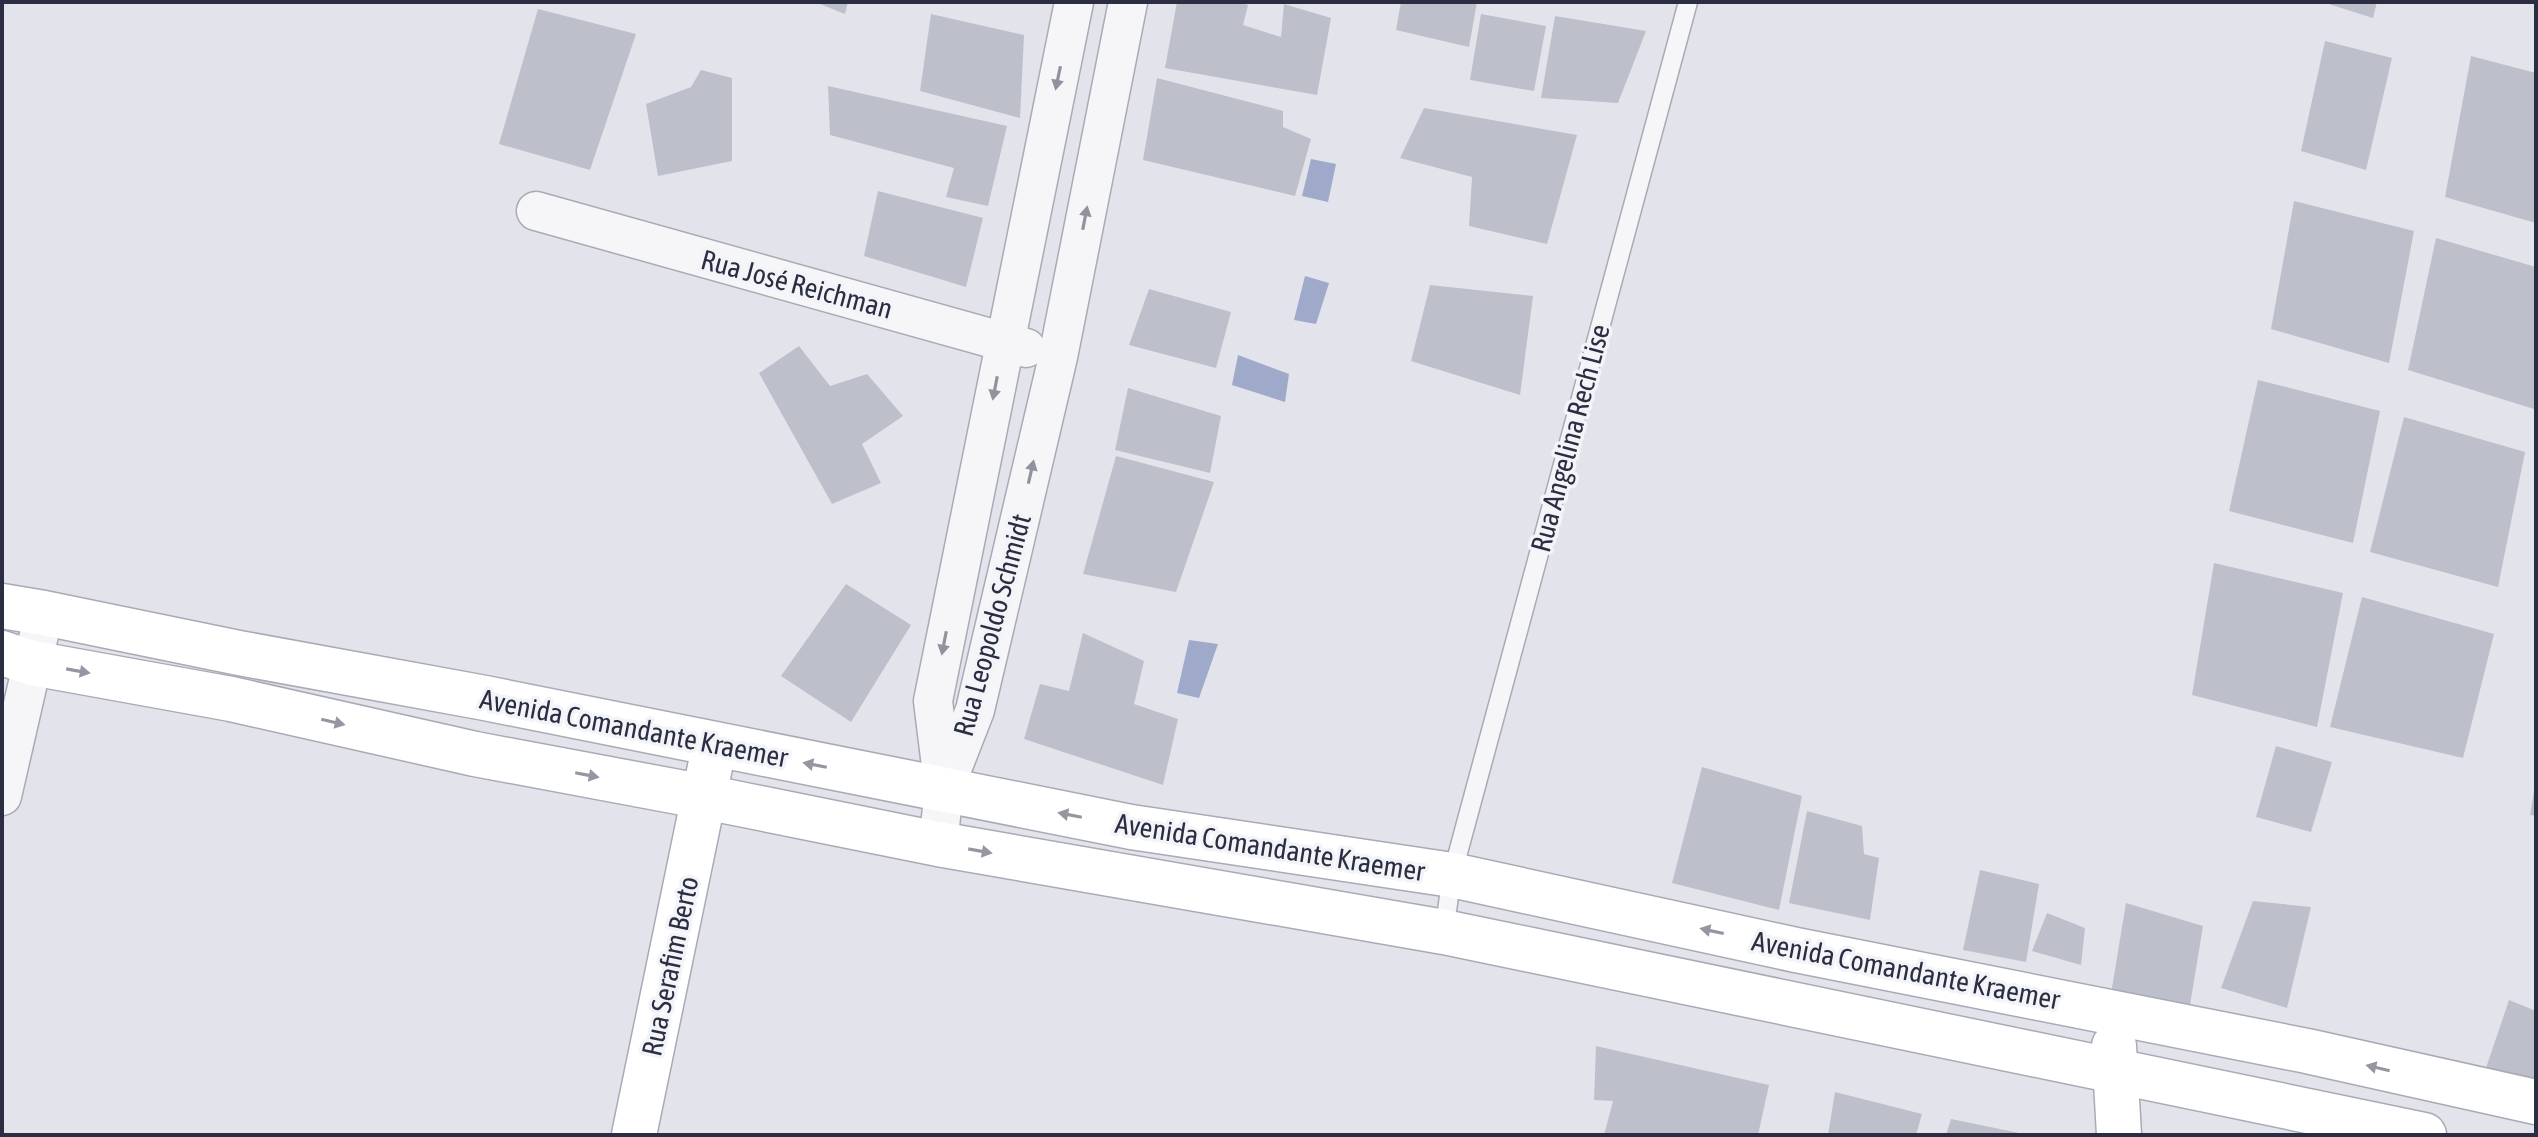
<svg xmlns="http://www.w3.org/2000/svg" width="2538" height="1137" font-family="'Asap Condensed',sans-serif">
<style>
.water{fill:#9faaca}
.building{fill:#bdbfcb}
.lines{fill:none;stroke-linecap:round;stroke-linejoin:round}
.lane-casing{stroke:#a8aab5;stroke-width:21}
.street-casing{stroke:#a8aab5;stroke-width:41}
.secondary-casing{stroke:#a8aab5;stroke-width:47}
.lane{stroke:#f6f6f9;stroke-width:18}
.street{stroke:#f6f6f9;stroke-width:38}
.secondary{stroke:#fff;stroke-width:44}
.oneway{fill:#90929e}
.oneway2{fill:#9596a1}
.labels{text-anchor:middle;stroke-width:7;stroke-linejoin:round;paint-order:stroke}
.street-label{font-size:28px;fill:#2b2e43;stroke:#f3f4f8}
</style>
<rect width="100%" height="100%" fill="#e3e4eb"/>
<!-- water -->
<g class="water">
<polygon points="1311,159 1336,164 1328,202 1302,196"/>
<polygon points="1305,276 1329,283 1316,324 1294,320"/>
<polygon points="1238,355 1289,374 1285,402 1232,385"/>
<polygon points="1189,640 1218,644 1199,698 1177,693"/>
</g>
<!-- building -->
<g class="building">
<polygon points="815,2 848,2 845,14"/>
<polygon points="1177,2 1239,2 1248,5 1243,25 1281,37 1284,4 1331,18 1317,95 1165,68"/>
<polygon points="1401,2 1477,2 1469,47 1396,30"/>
<polygon points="2322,2 2377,2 2373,18"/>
<polygon points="538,9 636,34 590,170 499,144"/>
<polygon points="931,14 1024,35 1020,118 920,91"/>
<polygon points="1481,14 1546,26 1534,91 1470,80"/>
<polygon points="1555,16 1646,31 1618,103 1541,98"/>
<polygon points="2325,41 2392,58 2366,170 2301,151"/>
<polygon points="2471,56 2536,73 2536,223 2445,197"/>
<polygon points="701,70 732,78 732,161 658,176 646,104 691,87"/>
<polygon points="1157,78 1283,111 1283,127 1311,139 1295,196 1143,160"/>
<polygon points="828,86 1007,126 988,206 946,197 954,168 830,135"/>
<polygon points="1424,108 1577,135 1547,244 1469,226 1472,177 1400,158"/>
<polygon points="878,191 983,218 966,287 864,256"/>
<polygon points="2294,201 2414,231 2389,363 2271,329"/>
<polygon points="2436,238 2536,267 2534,409 2408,370"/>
<polygon points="1430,285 1533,296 1520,395 1411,361"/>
<polygon points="1149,289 1231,312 1216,368 1129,345"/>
<polygon points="799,346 830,386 867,374 903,416 862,444 881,483 832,504 759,373"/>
<polygon points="2258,380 2380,411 2353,543 2229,511"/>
<polygon points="1128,388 1221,416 1210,473 1115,450"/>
<polygon points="2404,417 2525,452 2498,587 2370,552"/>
<polygon points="1116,456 1214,482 1176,592 1083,574"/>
<polygon points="2214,563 2343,593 2317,727 2192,695"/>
<polygon points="846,584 911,625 851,722 781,676"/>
<polygon points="2362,597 2494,634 2463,758 2330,727"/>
<polygon points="1083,633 1144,661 1134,704 1178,719 1163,785 1024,739 1040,684 1069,691"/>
<polygon points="2276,746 2332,762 2311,832 2256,817"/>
<polygon points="1702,767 1802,796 1779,910 1672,883"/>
<polygon points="2534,791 2536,791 2536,816 2530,815"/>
<polygon points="1807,811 1862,826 1864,854 1879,858 1870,920 1789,903"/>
<polygon points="1980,870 2039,884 2026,962 1963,950"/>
<polygon points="2253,901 2311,907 2287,1008 2221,988"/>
<polygon points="2126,903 2203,926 2190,1005 2111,994"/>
<polygon points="2047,913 2085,928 2081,965 2032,951"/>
<polygon points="2509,1000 2536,1011 2536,1075 2533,1087 2484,1074"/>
<polygon points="1596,1046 1769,1085 1758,1135 1604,1135 1613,1101 1594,1100"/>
<polygon points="1835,1092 1922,1114 1916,1135 1828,1135"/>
<polygon points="1951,1119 2024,1134 2024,1135 1946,1135"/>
</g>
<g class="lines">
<!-- lane casing -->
<g class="lane-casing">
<polyline id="lane" points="1444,932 1452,875 1688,2"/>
</g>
<!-- street casing -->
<g class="street-casing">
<g id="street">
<polyline points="536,211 1026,348"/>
<polyline points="945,787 975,710 1058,357 1128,2"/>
<polyline points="2,796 44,613"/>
<polyline points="938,844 944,790 933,701 1074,2"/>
</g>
</g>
<!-- secondary casing -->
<g class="secondary-casing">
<g id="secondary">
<polyline points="2,606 44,613 239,653 485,698 1131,827 1452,875 1796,950 2307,1051 2536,1102"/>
<polyline points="2,653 32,663 231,699 475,754 705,797 938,844 1444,932 2424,1135"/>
<polyline points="2114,1046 2119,1135"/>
<polyline points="634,1135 710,767"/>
</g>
</g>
<!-- lane -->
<use href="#lane" class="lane"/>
<!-- street -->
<use href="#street" class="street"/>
<!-- secondary -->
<use href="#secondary" class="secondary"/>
</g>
<!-- one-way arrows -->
<defs><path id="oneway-solid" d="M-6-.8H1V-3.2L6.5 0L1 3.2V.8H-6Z" transform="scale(2)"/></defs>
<g class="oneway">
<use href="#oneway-solid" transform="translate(1058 78) rotate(102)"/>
<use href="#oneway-solid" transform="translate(1085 218) rotate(-79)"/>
<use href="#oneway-solid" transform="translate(995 388) rotate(101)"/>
<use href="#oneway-solid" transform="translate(1031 472) rotate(-77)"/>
<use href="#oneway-solid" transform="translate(944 643) rotate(101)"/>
</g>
<g class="oneway2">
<use href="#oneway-solid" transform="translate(78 671) rotate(10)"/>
<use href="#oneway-solid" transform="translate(333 722) rotate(13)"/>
<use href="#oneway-solid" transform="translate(815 765) rotate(-169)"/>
<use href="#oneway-solid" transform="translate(587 775) rotate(11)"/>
<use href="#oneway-solid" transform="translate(1070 815) rotate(-169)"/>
<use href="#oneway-solid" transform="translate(980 851) rotate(10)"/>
<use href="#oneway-solid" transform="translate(1712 931) rotate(-168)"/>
<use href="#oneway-solid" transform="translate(2378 1068) rotate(-167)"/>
</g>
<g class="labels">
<!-- street labels -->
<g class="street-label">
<text transform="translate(797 284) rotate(15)" y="10">Rua José Reichman</text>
<text transform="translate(1570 438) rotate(-75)" y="10">Rua Angelina Rech Lise</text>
<text transform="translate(992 625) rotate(-75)" y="10">Rua Leopoldo Schmidt</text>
<text transform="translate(634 728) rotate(11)" y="10">Avenida Comandante Kraemer</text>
<text transform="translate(1270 847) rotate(9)" y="10">Avenida Comandante Kraemer</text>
<text transform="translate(670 966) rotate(-78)" y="10">Rua Serafim Berto</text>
<text transform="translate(1906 970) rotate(11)" y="10">Avenida Comandante Kraemer</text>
</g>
</g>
<!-- border -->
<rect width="2538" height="1137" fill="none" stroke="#2b2e43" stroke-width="8"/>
</svg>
